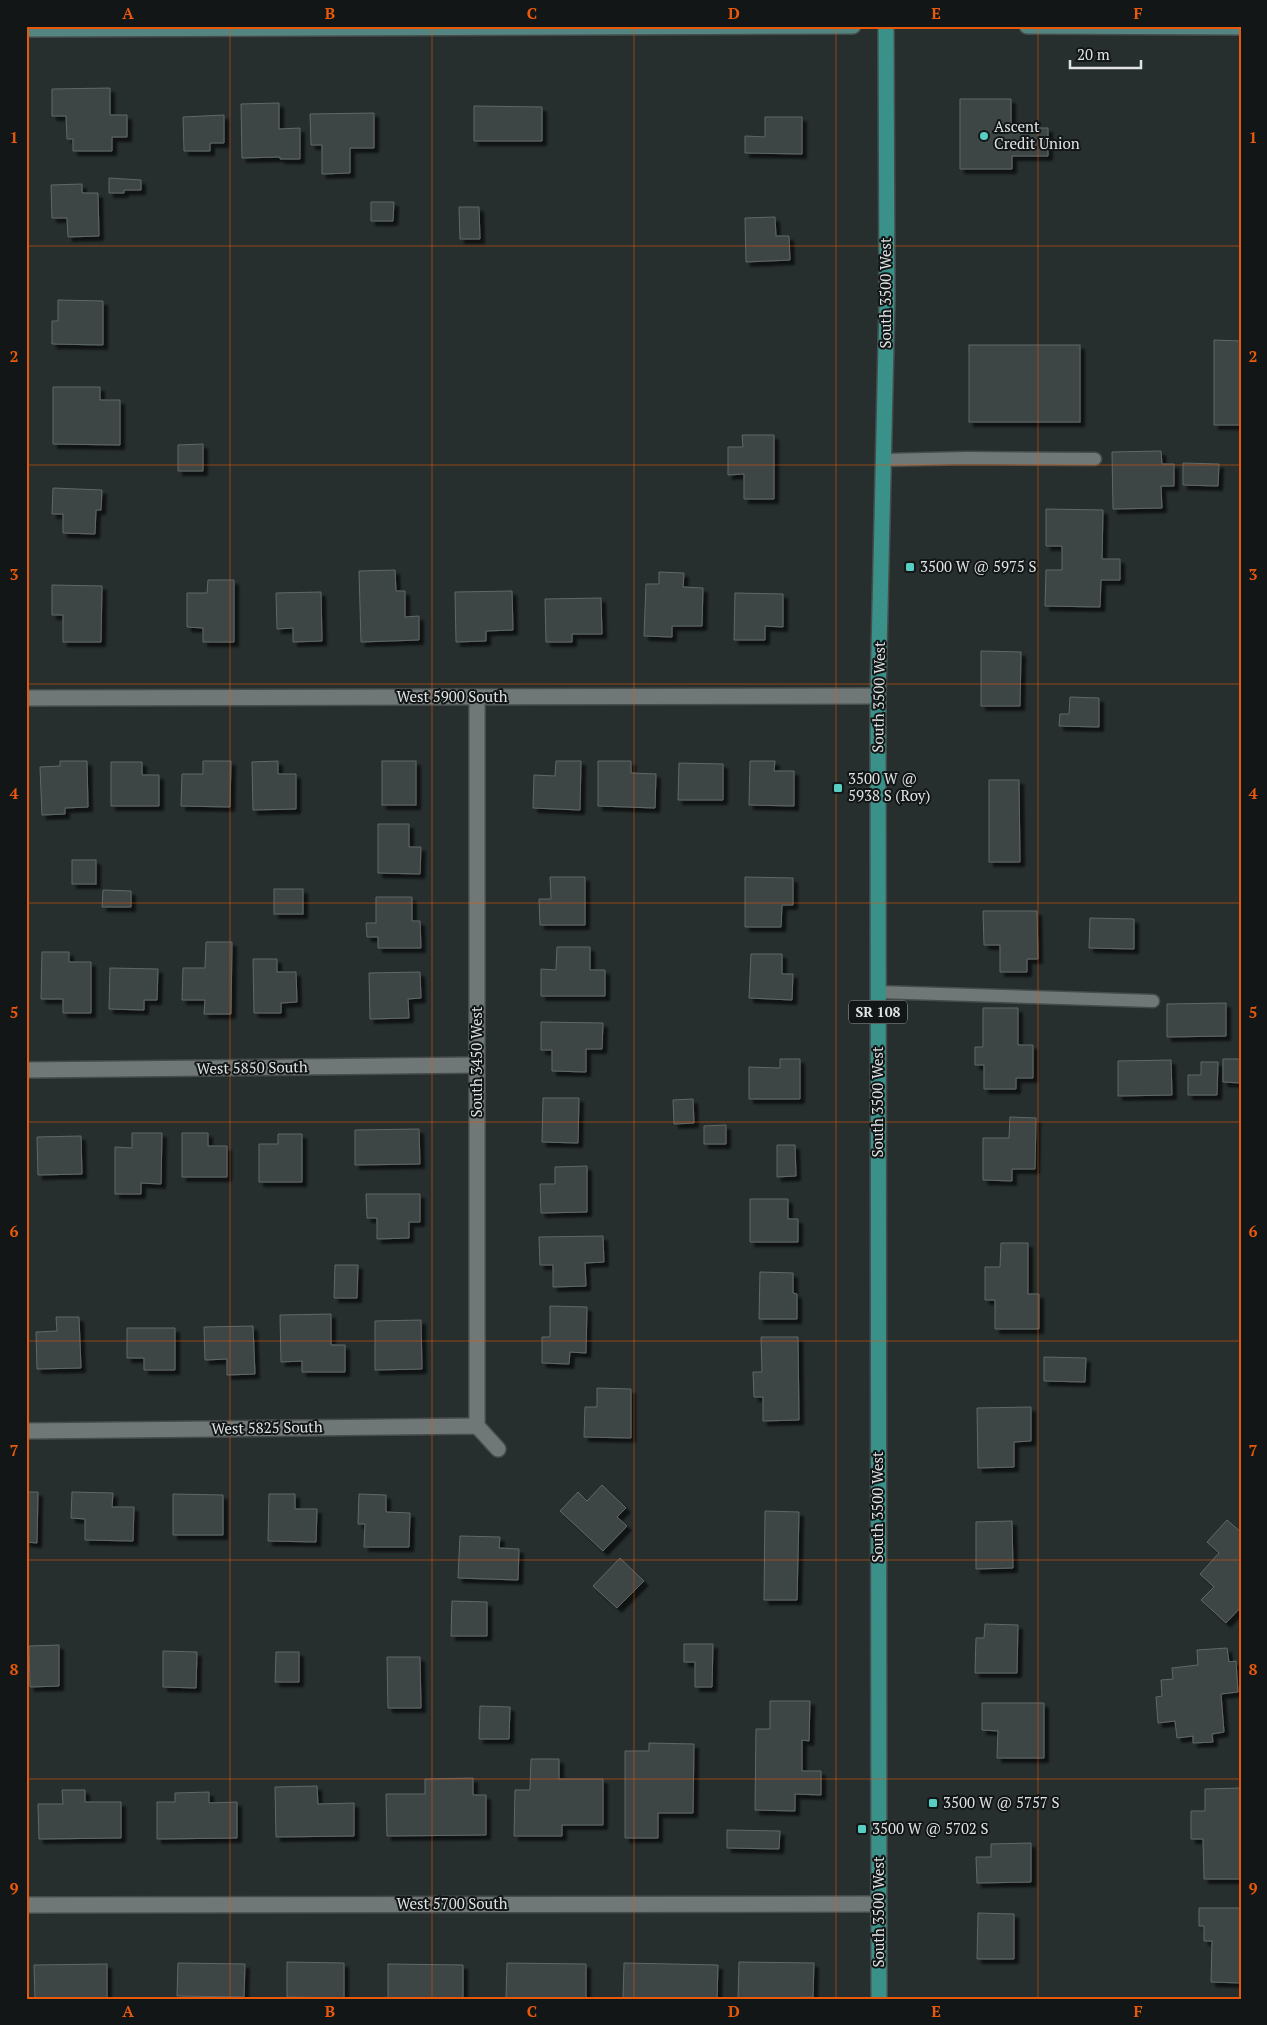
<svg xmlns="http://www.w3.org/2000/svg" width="1267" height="2025" font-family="'PT Serif',serif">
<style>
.building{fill:#3d4544;stroke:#606867;filter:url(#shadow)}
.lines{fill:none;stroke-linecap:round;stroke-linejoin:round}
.lane-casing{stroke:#464c4b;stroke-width:15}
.street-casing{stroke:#464c4b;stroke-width:18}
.secondary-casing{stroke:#464c4b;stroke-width:18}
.primary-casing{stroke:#464c4b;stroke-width:18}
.lane{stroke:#707877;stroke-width:12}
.street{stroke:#707877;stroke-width:15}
.secondary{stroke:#558581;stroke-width:15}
.primary{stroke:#39918a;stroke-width:15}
.grid{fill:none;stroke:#e8590c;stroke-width:1;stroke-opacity:0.55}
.poi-dot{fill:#57cec2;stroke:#131616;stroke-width:2}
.labels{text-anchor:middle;stroke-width:4;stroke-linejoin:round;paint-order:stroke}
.shield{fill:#131616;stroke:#a2a6a6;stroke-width:1}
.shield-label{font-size:14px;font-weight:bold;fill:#dfe3e3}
.poi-label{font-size:15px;fill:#dfe3e3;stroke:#131616;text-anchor:start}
.street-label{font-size:15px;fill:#dfe3e3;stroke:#131616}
.neatline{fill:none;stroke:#e8590c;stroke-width:2}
.grid-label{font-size:16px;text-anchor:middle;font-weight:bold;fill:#e8590c}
</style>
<defs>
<filter id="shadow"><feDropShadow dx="4.5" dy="4.5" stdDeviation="1" flood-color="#0009"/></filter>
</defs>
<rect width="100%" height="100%" fill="#272f2e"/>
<!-- building -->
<g class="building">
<polygon points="110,88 110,115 127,115 127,137 112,137 112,151 73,151 73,139 67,139 66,116 52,116 52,89"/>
<polygon points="960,99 1011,99 1011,128 1048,128 1048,156 1012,156 1012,169 960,169"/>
<polygon points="279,103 279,129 300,128 300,159 280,159 280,157 242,158 241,104"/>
<polygon points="474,106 542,107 542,141 474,141"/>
<polygon points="374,113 374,148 350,148 350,173 322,174 322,145 311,145 310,114"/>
<polygon points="224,115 224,143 210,143 210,151 184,151 183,117"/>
<polygon points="765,117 802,117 802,154 745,153 745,136 765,137"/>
<polygon points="109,178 141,180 141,190 124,190 124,193 109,193"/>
<polygon points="82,184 82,193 98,193 99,236 68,237 67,218 52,218 51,185"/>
<polygon points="371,202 394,202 393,221 371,221"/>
<polygon points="459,207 479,207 480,239 460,239"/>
<polygon points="775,217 776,236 789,236 790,260 746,262 745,218"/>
<polygon points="58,300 103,301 103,345 52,344 52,321 58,321"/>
<polygon points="1214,340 1241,341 1241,425 1214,425"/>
<rect x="969" y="345" width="111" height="77"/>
<polygon points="53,387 100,387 100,400 120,400 120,445 53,444"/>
<polygon points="742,435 774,435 774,499 744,499 744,474 728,475 728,447 743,447"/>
<polygon points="203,444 203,471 178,471 178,445"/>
<polygon points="1161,451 1162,464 1174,464 1174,486 1161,486 1162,508 1113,509 1112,452"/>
<polygon points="1183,463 1219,464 1218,486 1183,485"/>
<polygon points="53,488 102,490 101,510 96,510 95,534 63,533 63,514 52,514"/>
<polygon points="1046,509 1103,510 1102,559 1120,559 1120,580 1101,580 1100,607 1045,606 1046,570 1062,570 1062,546 1046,546"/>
<polygon points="395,570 396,591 405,591 405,617 419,616 419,640 361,642 359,571"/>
<polygon points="659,572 684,573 683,587 703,588 702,626 672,626 672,637 644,636 646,584 659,584"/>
<polygon points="208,580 234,580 234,642 203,642 203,628 187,627 187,593 207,593"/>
<polygon points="52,585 102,586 101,642 63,642 63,615 52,615"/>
<polygon points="512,591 513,630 486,631 486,641 456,642 455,592"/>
<polygon points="321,592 322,641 293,642 293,628 277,629 276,593"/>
<polygon points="735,593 783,594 783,627 765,626 765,640 734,640"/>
<polygon points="601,598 602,634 572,634 572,642 546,642 545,599"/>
<polygon points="981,651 1021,652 1020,706 981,706"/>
<polygon points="1070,697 1099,698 1099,727 1059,726 1060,714 1069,714"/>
<polygon points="60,761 87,761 88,807 65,808 65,814 42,815 40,767 60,766"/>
<polygon points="203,761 231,761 230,807 181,806 182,774 203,774"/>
<polygon points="278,761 278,774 296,774 296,809 253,810 252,762"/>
<rect x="382" y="761" width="34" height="44"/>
<polygon points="556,761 581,761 580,810 533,808 534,775 555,776"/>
<polygon points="598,761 631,761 631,773 656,774 655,808 598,806"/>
<polygon points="750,761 775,761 774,771 794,771 794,806 749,805"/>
<polygon points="111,762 142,762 142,775 159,775 159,806 111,806"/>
<polygon points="679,763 723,764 723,800 678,800"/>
<polygon points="989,780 1019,780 1020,862 989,862"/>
<polygon points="378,824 409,824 409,847 421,847 420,874 378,873"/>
<rect x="72" y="860" width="24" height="24"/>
<polygon points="550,877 585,877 585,925 540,925 539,899 551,899"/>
<polygon points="745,877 793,878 793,905 782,905 781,927 745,927"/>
<rect x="274" y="889" width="29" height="25"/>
<polygon points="103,890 131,891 131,907 102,907"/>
<polygon points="376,897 412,897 412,921 420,921 421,948 378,948 378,937 367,937 366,923 376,923"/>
<polygon points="983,911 1037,911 1038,959 1027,959 1027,972 1000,972 1000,945 984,945"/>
<polygon points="1090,918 1134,919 1134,949 1089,948"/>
<polygon points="206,942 232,942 231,1014 204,1014 205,1000 182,1000 183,968 205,968"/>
<polygon points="557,947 590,947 590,970 605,970 605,996 541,996 541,969 556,970"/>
<polygon points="42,952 69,952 69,962 91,962 91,1013 63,1013 63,999 41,999"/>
<polygon points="751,954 782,954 782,974 793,974 792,1000 749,998"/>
<polygon points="253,959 277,959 277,972 296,972 297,1002 281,1003 281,1013 254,1013"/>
<polygon points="110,968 158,969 157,1000 144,1000 144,1010 109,1009"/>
<polygon points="420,972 421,998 408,999 409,1018 370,1019 369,973"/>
<polygon points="1226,1003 1226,1036 1167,1037 1167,1004"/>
<polygon points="983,1008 1018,1008 1018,1045 1033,1045 1033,1078 1016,1078 1016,1089 984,1089 984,1065 975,1065 975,1047 983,1047"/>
<polygon points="541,1022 603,1023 602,1049 586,1049 586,1072 552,1071 552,1050 541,1050"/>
<polygon points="780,1059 800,1059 800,1099 749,1099 749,1067 780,1068"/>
<polygon points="1223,1059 1240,1059 1240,1083 1223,1082"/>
<polygon points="1171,1060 1172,1095 1118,1096 1118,1061"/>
<polygon points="1201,1062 1218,1062 1217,1095 1188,1095 1188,1075 1201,1075"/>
<polygon points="543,1098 579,1098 578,1143 542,1142"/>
<polygon points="693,1099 694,1123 674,1124 673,1100"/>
<polygon points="1010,1117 1036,1118 1035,1169 1012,1169 1012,1181 983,1180 983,1138 1009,1138"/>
<polygon points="726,1125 726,1144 704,1144 704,1126"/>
<polygon points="419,1129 420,1164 355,1165 355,1130"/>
<polygon points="132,1133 162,1133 161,1184 141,1183 141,1194 115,1194 115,1147 132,1148"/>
<polygon points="182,1133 208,1133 208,1146 227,1146 227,1177 182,1177"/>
<polygon points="278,1134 302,1134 302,1182 259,1182 259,1144 278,1144"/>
<polygon points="81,1136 82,1174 38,1175 37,1137"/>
<polygon points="777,1145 795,1145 796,1176 777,1177"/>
<polygon points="587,1166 587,1212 541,1213 540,1184 555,1184 555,1167"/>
<polygon points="366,1194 420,1194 420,1222 409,1222 409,1238 377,1239 377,1218 367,1218"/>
<polygon points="750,1199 788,1199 788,1219 798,1219 798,1242 750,1242"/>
<polygon points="603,1236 604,1262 585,1263 586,1286 553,1287 553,1265 540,1265 539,1237"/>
<polygon points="1001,1243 1028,1243 1028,1294 1039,1294 1039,1329 995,1329 995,1300 985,1300 985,1267 1000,1267"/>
<polygon points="335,1265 358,1265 357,1298 334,1298"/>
<polygon points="760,1272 793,1273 793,1293 797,1294 797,1319 759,1319"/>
<polygon points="550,1306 587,1307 586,1353 570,1352 569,1364 542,1363 542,1337 550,1337"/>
<polygon points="331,1314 331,1345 345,1345 345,1372 302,1372 302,1361 281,1362 280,1315"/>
<polygon points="56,1317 79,1317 81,1368 37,1369 36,1332 57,1331"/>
<polygon points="421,1320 422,1369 375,1370 375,1321"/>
<polygon points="253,1326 255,1374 227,1375 227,1359 205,1360 204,1327"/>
<polygon points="127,1328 175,1328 175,1370 144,1370 144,1358 127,1358"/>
<polygon points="761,1337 798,1337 799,1420 763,1421 763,1397 754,1397 753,1372 762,1372"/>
<polygon points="1044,1357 1086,1358 1085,1382 1044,1381"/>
<polygon points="597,1388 631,1389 631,1438 584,1437 585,1407 597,1407"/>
<polygon points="1031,1407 1031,1441 1014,1442 1014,1467 978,1468 977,1408"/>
<polygon points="602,1485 626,1508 617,1517 627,1526 603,1551 560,1511 578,1492 587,1501"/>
<polygon points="26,1492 38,1492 37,1543 26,1542"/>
<polygon points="72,1492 113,1493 112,1507 134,1507 133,1541 85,1540 85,1519 71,1518"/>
<polygon points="173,1494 223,1495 223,1535 173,1535"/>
<polygon points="269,1494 295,1494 295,1509 317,1509 316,1542 268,1541"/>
<polygon points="359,1494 386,1495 386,1512 410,1513 409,1547 364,1547 365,1524 358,1524"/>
<polygon points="765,1511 799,1512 797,1600 764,1600"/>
<polygon points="1227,1520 1241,1532 1241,1607 1226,1623 1201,1600 1214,1587 1200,1574 1219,1553 1207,1542"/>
<polygon points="1012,1521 1013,1568 976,1569 976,1522"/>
<polygon points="460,1536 500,1537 499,1548 519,1549 518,1580 458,1578"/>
<polygon points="620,1558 644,1581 617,1608 593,1586"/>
<polygon points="452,1601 487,1602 487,1636 451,1636"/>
<polygon points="985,1624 1018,1625 1017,1673 975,1673 976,1638 984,1638"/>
<polygon points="684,1644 713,1644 712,1687 695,1687 695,1662 684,1662"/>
<polygon points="59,1645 59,1686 30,1687 29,1646"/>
<polygon points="1227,1648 1229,1662 1236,1661 1238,1692 1221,1694 1224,1732 1212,1734 1213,1742 1193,1743 1193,1736 1177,1738 1175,1721 1158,1723 1156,1697 1162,1696 1161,1680 1173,1679 1172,1668 1198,1665 1197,1650"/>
<polygon points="163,1651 197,1652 196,1688 163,1687"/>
<polygon points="276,1652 299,1652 299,1682 275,1682"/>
<polygon points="387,1657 420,1657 421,1708 388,1708"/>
<polygon points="770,1701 810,1701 809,1741 802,1740 802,1771 821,1771 821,1795 795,1794 795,1811 755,1810 756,1729 770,1729"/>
<polygon points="982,1703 1044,1703 1044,1758 997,1758 998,1731 982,1730"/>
<polygon points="480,1706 510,1707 509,1739 479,1739"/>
<polygon points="649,1743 694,1744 693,1813 658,1813 658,1838 625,1838 625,1751 649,1751"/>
<polygon points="531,1759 559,1759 559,1779 603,1779 603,1825 562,1825 562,1836 514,1836 515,1790 530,1790"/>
<polygon points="473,1778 473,1795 486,1795 486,1835 387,1836 386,1794 425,1794 425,1779"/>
<polygon points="317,1786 318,1804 354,1803 354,1836 276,1837 275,1787"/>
<polygon points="1241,1788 1241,1879 1204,1879 1203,1839 1191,1839 1191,1811 1205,1811 1205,1789"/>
<polygon points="62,1790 85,1790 85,1802 121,1802 121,1838 39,1839 38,1804 63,1804"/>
<polygon points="209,1792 209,1803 237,1802 237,1838 157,1839 157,1802 175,1802 175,1793"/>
<polygon points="727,1830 780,1831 779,1849 727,1848"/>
<polygon points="1031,1843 1031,1882 977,1883 976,1857 991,1857 991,1844"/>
<polygon points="1199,1908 1241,1908 1241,1983 1211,1982 1212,1941 1204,1941 1204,1926 1199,1926"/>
<polygon points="978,1913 1014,1914 1014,1959 977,1959"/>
<polygon points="287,1962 344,1963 344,1998 287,1997"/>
<polygon points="739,1962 814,1963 813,1997 738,1999"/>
<polygon points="178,1963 245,1964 244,1997 177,1996"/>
<polygon points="507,1963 586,1964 586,1999 506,1998"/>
<polygon points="624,1963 718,1965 717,1999 623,1999"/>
<polygon points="107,1964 107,1999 35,1999 34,1965"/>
<polygon points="388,1964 463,1965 463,1999 388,1999"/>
</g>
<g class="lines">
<!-- lane casing -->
<g class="lane-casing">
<g id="lane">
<polyline points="884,460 967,458 1095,459"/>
<polyline points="878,992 1153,1001"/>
</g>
</g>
<!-- street casing -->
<g class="street-casing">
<g id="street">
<polyline points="477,697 477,1426"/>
<polyline points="26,698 878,696"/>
<polyline points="26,1070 477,1065"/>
<polyline points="26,1431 477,1426 498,1449"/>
<polyline points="26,1905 879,1904"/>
</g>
</g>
<!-- secondary casing -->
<g class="secondary-casing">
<g id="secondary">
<polyline points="1027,26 1241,27"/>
<polyline points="26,29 853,26"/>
</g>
</g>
<!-- primary casing -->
<g class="primary-casing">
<polyline id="primary" points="879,1999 878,696 887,300 886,26"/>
</g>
<!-- lane -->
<use href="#lane" class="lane"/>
<!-- street -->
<use href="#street" class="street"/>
<!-- secondary -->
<use href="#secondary" class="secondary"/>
<!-- primary -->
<use href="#primary" class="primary"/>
</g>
<!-- grid -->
<path class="grid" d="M230,26V1999M432,26V1999M634,26V1999M836,26V1999M1038,26V1999M26,246H1241M26,465H1241M26,684H1241M26,903H1241M26,1122H1241M26,1341H1241M26,1560H1241M26,1779H1241"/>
<!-- markers -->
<g class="poi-dot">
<circle cx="984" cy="136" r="5"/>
<rect x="905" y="562" width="10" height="10" rx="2.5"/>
<rect x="833" y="783" width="10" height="10" rx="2.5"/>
<rect x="928" y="1798" width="10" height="10" rx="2.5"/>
<rect x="857" y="1824" width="10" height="10" rx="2.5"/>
</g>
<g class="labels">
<!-- shield labels -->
<rect class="shield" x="849" y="1000.5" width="58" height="23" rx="4"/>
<g class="shield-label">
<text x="878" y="1017">SR 108</text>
</g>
<!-- poi labels -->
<g class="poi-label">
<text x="994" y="132">Ascent<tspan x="994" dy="17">Credit Union</tspan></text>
<text x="920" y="572">3500 W @ 5975 S</text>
<text x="848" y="784">3500 W @<tspan x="848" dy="17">5938 S (Roy)</tspan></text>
<text x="943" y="1808">3500 W @ 5757 S</text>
<text x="872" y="1834">3500 W @ 5702 S</text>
</g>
<!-- street labels -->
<g class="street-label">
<text transform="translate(886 293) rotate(-90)" y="5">South 3500 West</text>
<text x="452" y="702">West 5900 South</text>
<text transform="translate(879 697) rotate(-89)" y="5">South 3500 West</text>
<text transform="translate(477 1062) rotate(-90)" y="5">South 3450 West</text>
<text transform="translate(252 1068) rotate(-1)" y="5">West 5850 South</text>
<text transform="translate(878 1102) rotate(-90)" y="5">South 3500 West</text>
<text transform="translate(267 1428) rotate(-1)" y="5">West 5825 South</text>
<text transform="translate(878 1507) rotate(-90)" y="5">South 3500 West</text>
<text x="452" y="1909">West 5700 South</text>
<text transform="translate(879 1912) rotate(-90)" y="5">South 3500 West</text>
</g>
</g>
<!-- border -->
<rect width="1267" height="2025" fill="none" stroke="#131616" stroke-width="55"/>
<!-- scale -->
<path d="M1070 60v8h71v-8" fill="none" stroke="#dfe3e3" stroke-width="2.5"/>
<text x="1077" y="60" font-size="15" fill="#dfe3e3" stroke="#131616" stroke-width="4" paint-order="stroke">20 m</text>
<rect x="28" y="28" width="1212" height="1970" class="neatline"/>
<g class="grid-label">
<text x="128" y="19">A</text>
<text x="330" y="19">B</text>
<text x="532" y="19">C</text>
<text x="734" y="19">D</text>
<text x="936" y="19">E</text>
<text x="1138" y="19">F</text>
<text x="14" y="143">1</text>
<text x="1253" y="143">1</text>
<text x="14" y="362">2</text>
<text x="1253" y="362">2</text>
<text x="14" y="580">3</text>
<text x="1253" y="580">3</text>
<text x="14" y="799">4</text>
<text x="1253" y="799">4</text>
<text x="14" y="1018">5</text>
<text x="1253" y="1018">5</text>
<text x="14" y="1237">6</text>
<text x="1253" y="1237">6</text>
<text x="14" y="1456">7</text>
<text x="1253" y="1456">7</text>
<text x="14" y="1675">8</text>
<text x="1253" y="1675">8</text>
<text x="14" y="1894">9</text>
<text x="1253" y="1894">9</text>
<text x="128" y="2017">A</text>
<text x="330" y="2017">B</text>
<text x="532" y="2017">C</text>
<text x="734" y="2017">D</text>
<text x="936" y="2017">E</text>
<text x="1138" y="2017">F</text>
</g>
</svg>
